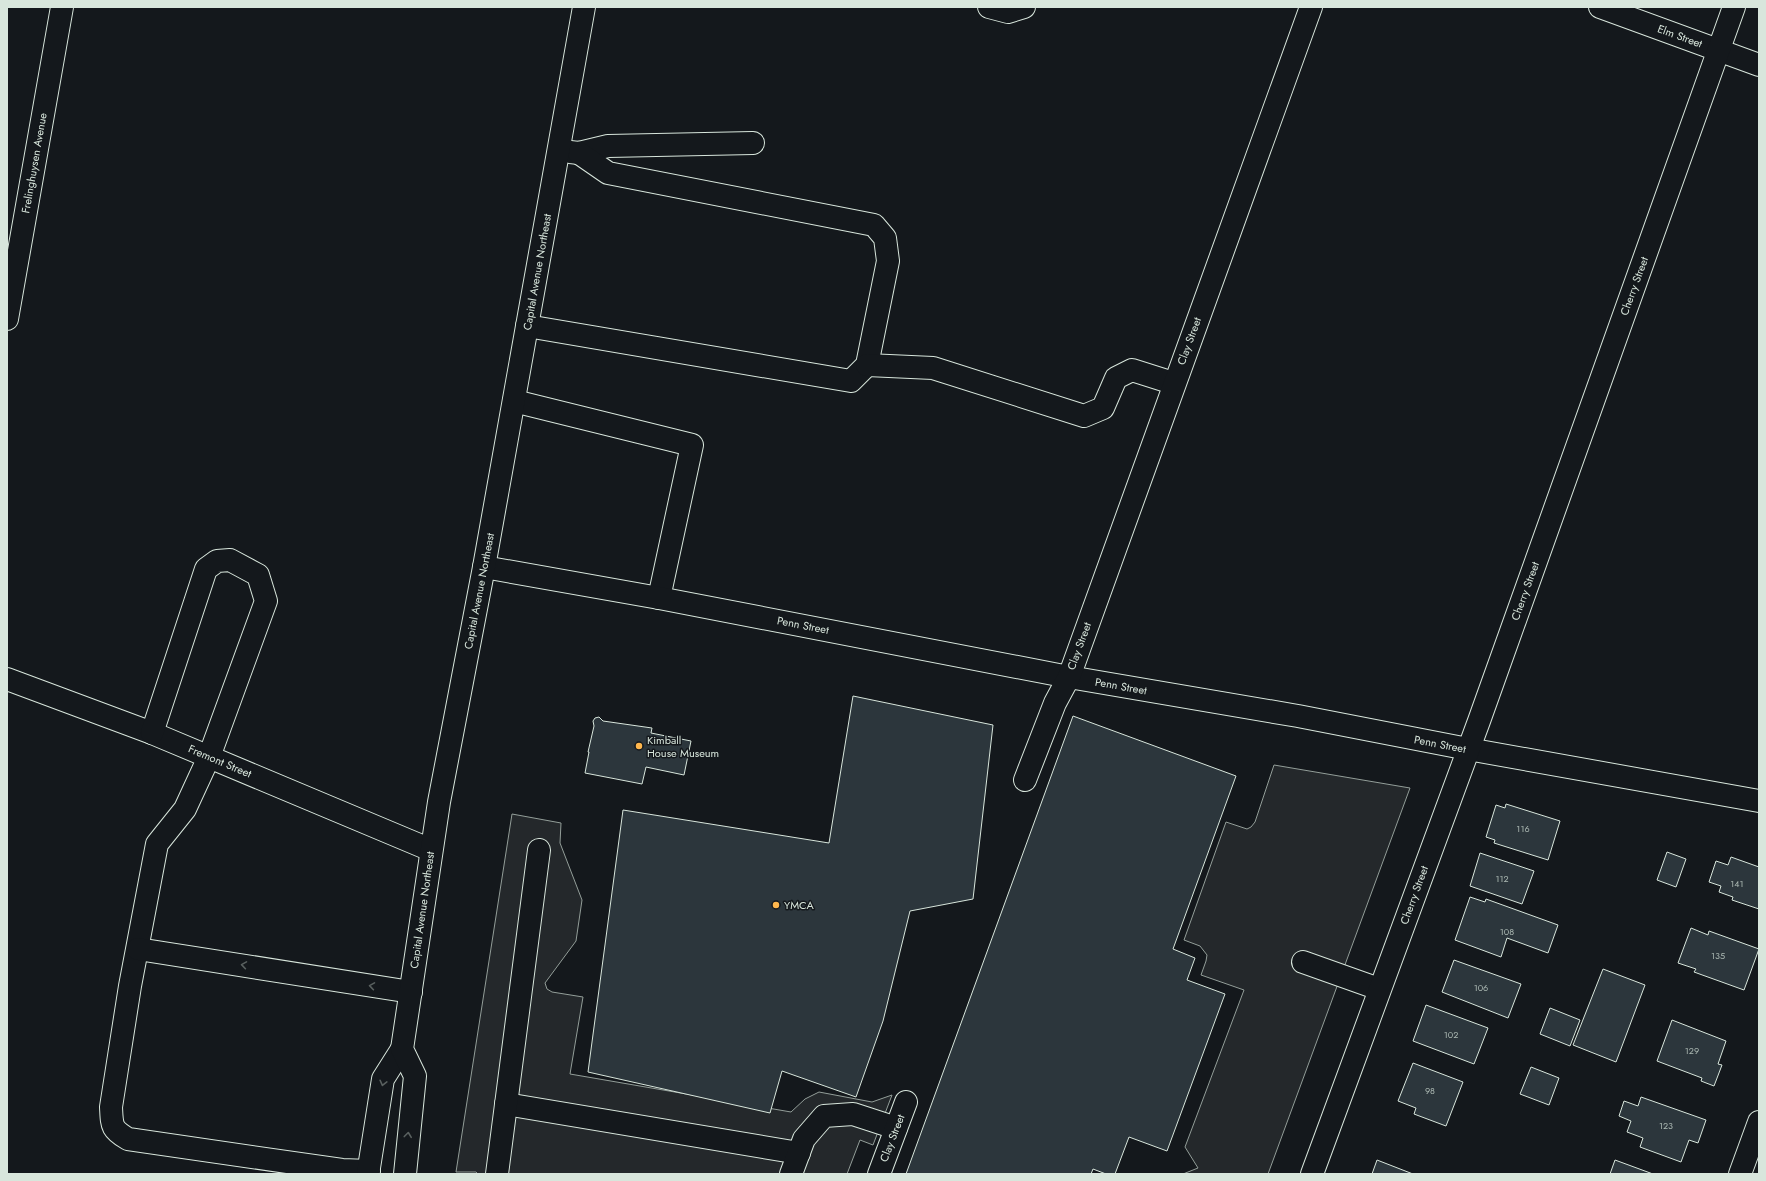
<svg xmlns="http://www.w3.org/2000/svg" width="1766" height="1181" font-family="Jost,sans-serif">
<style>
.parking{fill:#24282b;stroke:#939e99}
.building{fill:#2c363c;stroke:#d8e6dc}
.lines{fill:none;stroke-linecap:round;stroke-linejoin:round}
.minor-casing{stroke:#d8e6dc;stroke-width:24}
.major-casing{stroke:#d8e6dc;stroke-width:24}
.minor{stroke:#14181c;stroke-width:22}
.major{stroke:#14181c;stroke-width:22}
.oneway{stroke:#59605f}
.poi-dot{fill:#ffb74d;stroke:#14181c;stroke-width:1.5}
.labels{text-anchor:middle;stroke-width:3;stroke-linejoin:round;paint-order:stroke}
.number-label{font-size:9px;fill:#adbab4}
.street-label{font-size:11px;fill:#d8e6dc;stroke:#14181c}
.poi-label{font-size:11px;fill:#d8e6dc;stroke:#14181c;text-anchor:start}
</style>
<rect width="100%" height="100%" fill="#14181c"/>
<!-- parking -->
<g class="parking">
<polygon points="1274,765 1410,788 1268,1174 1183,1174 1198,1168 1185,1147 1244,990 1201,975 1206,961 1207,955 1200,946 1184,940 1226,822 1247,829 1251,827 1255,822"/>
<polygon points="512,814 561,823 560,843 582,900 576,941 545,983 547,989 552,992 583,997 570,1074 791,1112 805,1099 819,1092 872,1102 892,1095 873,1145 860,1140 847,1174 478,1174 476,1172 456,1172"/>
</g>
<!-- building -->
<g class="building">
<polygon points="853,696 993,725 973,899 910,911 883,1021 856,1097 782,1071 770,1113 588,1072 623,810 829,843"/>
<polygon points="1073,716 1236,776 1173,949 1195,958 1187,980 1225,994 1167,1151 1129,1137 1115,1174 1106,1174 1093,1169 1091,1174 906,1174"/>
<polygon points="599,717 603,721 652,728 651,733 691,741 684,775 646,767 642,784 585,773 589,752 588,752 594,726 593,721 595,718"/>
<polygon points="1506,804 1560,821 1548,860 1494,843 1495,840 1486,837 1496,805 1505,808"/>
<polygon points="1667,852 1686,859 1676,887 1657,880"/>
<polygon points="1480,853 1534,871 1522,904 1470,886"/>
<polygon points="1731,857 1759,867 1759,909 1732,900 1733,897 1719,892 1721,886 1709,882 1716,861 1728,865"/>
<polygon points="1470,897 1485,902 1486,899 1558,925 1548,953 1507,938 1501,957 1455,940"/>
<polygon points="1691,928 1708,935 1709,931 1759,949 1744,990 1694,972 1696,969 1678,963"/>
<polygon points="1454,960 1521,984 1508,1018 1442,992"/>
<polygon points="1603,969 1645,985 1616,1062 1573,1045"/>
<polygon points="1426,1005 1488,1028 1474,1064 1413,1041"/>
<polygon points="1550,1008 1580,1020 1570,1046 1540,1034"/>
<polygon points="1672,1020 1726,1041 1718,1064 1722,1065 1714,1086 1701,1081 1702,1078 1657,1061"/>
<polygon points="1413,1063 1463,1082 1446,1126 1414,1114 1416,1108 1398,1101"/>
<polygon points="1531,1067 1559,1078 1549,1105 1520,1094"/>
<polygon points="1641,1097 1706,1120 1698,1143 1689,1140 1681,1162 1640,1147 1643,1138 1627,1132 1631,1121 1619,1116 1624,1101 1638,1106"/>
<polygon points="1377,1160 1413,1174 1372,1174"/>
<polygon points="1615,1160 1653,1174 1610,1174"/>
</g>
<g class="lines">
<!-- minor casing -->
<g class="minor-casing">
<g id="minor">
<polyline points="989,7 1008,12 1024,7"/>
<polyline points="1600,7 1759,65"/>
<polyline points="570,152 579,153 608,146 753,143"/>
<polyline points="7,319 62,7"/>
<polyline points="527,326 851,381 867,365 888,261 885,238 874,225 608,173 579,153"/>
<polyline points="867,365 933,368 1084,416 1103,408 1116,378 1132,370 1173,383"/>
<polyline points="514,401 692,445 659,598"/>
<polyline points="484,567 659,598 1069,677 1298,716 1468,749 1759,801"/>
<polyline points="7,679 152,733 431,850"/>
<path d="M152,733L206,569L217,561L230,560L258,575L266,601L209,757L185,809L157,844L130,986L111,1107C112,1126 111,1129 128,1139L342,1170L369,1171"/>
<polyline points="1025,780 1055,703 1069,677 1311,7"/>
<polyline points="138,949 411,992"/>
<polyline points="1303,962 1379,989"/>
<polyline points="506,1104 799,1153"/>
<polyline points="497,1174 539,850"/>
<polyline points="791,1174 804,1139 824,1116 853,1114 896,1128"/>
<polyline points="879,1174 906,1102"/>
<polyline points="1312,1174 1479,721 1734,7"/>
<polyline points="1740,1174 1759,1122"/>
</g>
</g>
<!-- major casing -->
<g class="major-casing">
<g id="major">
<polyline points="368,1174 383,1079 402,1049"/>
<polyline points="405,1174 415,1076 402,1049 439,802 484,567 584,7"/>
</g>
</g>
<!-- minor -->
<use href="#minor" class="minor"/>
<!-- major -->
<use href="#major" class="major"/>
</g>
<!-- one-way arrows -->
<defs><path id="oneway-chevron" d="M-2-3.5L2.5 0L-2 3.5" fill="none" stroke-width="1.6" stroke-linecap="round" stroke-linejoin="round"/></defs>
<g class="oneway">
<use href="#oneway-chevron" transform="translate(244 965) rotate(-171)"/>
<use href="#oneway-chevron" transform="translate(372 986) rotate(-171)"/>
<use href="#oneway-chevron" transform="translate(383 1083) rotate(104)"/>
<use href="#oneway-chevron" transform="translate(408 1135) rotate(-83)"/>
</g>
<!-- markers -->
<g class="poi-dot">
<circle cx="639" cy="746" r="4"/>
<circle cx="776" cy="905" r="4"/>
</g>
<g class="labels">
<!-- number labels -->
<g class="number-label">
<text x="1523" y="832">116</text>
<text x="1502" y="882">112</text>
<text x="1737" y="887">141</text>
<text x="1507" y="935">108</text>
<text x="1718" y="959">135</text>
<text x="1481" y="991">106</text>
<text x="1451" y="1038">102</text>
<text x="1692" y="1054">129</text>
<text x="1430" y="1094">98</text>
<text x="1666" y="1129">123</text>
</g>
<!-- street labels -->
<g class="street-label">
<text transform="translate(1680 36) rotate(20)" y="4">Elm Street</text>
<text transform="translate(34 163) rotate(-80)" y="4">Frelinghuysen Avenue</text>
<text transform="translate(537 272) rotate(-80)" y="4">Capital Avenue Northeast</text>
<text transform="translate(1634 286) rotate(-70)" y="4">Cherry Street</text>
<text transform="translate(1189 341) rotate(-70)" y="4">Clay Street</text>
<text transform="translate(479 591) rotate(-79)" y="4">Capital Avenue Northeast</text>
<text transform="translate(1525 591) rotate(-70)" y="4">Cherry Street</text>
<text transform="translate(803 625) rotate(11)" y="4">Penn Street</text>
<text transform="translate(1079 646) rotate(-70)" y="4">Clay Street</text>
<text transform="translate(1121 686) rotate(10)" y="4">Penn Street</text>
<text transform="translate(1440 744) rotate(11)" y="4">Penn Street</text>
<text transform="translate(220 761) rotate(23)" y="4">Fremont Street</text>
<text transform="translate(1414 895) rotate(-70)" y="4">Cherry Street</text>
<text transform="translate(422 910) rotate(-82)" y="4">Capital Avenue Northeast</text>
<text transform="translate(892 1138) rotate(-69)" y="4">Clay Street</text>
</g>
<!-- poi labels -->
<g class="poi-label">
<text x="647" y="744">Kimball<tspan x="647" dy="13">House Museum</tspan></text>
<text x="784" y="909">YMCA</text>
</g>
</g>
<!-- border -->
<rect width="1766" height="1181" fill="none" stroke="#d8e6dc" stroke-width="16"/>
</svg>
